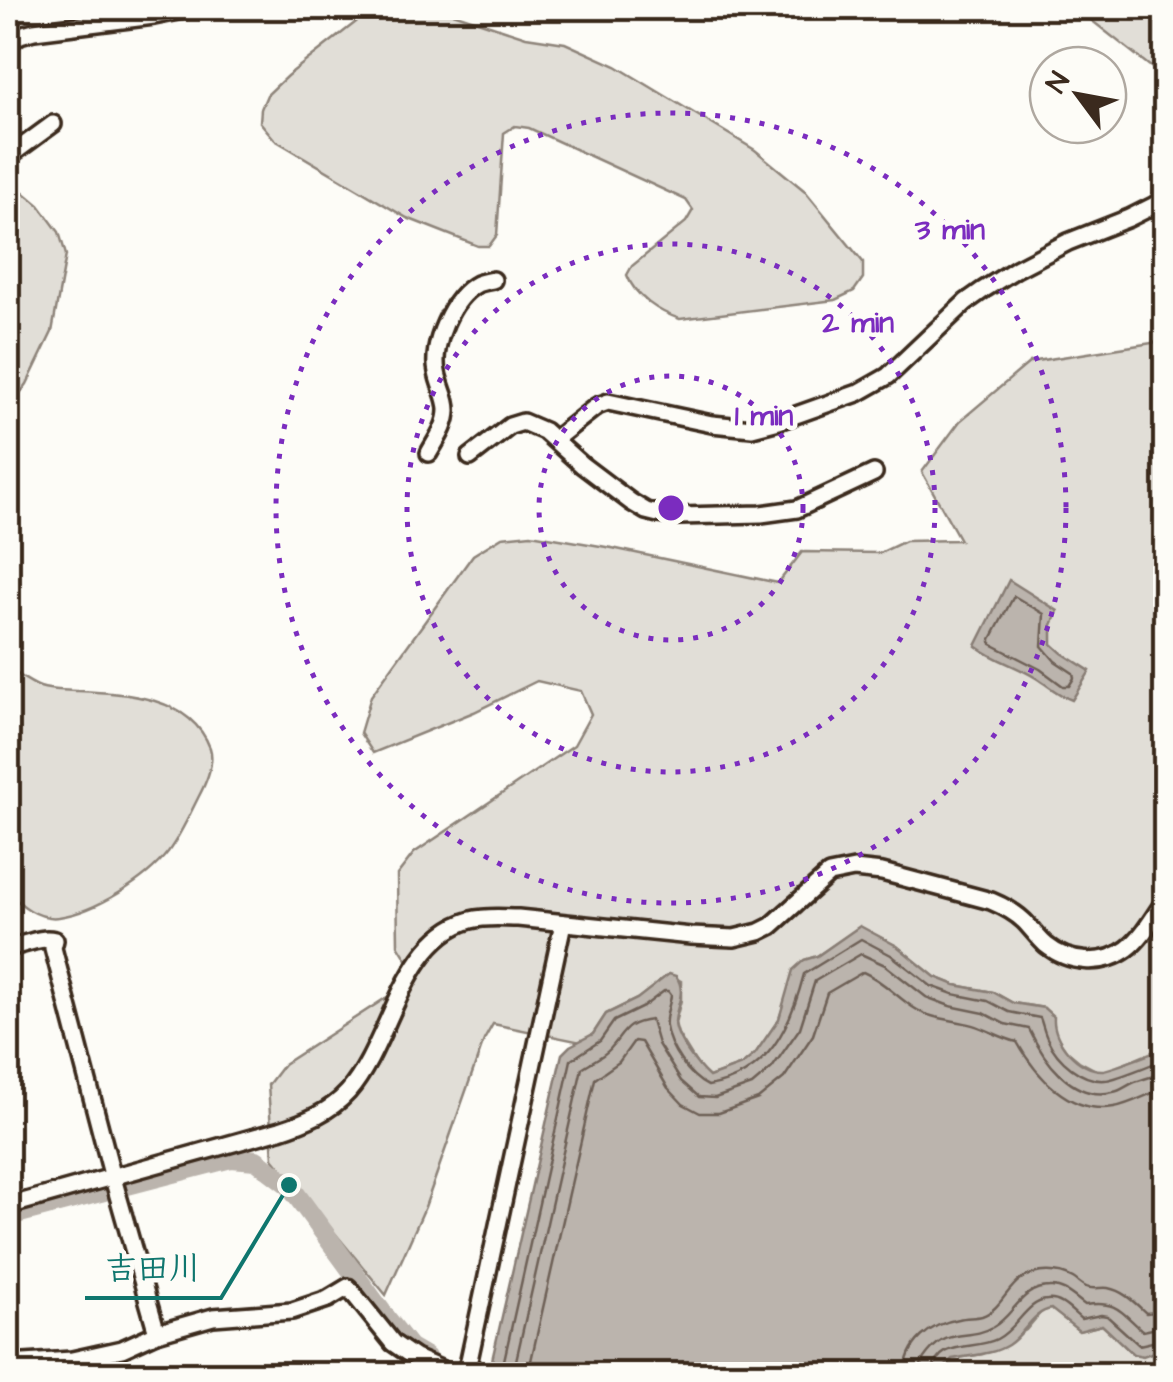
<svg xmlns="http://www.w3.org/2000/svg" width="1173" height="1382" font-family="'Architects Daughter','Klee One',sans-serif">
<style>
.green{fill:#e1ded7;stroke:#8e847a;stroke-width:2.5}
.water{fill:#bbb4ad;stroke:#887d74;stroke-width:2.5}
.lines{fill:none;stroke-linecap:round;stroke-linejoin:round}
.shore{stroke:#6e6157;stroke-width:2.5}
.river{stroke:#bbb4ad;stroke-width:20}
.minor-casing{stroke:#3b2a1e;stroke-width:22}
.minor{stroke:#fdfcf7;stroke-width:15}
.ring{fill:none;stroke:#7b2cbf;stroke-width:5;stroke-dasharray:5 10}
.centre{fill:#7b2cbf;stroke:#fdfcf7;stroke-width:5}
.ring-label{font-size:30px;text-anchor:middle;font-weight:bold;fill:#7b2cbf;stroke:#fdfcf7;stroke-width:9;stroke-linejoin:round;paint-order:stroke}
.leader{fill:none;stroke:#0f766e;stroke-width:4}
.callout-dot{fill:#0f766e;stroke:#fdfcf7;stroke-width:4}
.callout-label{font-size:32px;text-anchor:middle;font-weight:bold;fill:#0f766e;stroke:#fdfcf7;stroke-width:9;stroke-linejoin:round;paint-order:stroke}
</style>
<rect width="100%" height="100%" fill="#fdfcf7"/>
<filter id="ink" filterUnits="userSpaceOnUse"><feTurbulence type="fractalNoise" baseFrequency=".01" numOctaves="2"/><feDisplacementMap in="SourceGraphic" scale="20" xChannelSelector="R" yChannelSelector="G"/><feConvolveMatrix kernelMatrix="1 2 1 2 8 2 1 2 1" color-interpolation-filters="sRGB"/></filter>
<g filter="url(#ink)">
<!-- green -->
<g class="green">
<path d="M374,8H438L526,37L565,43L616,66L755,150L805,191L863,262V278L854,291L835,300L680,319C659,312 635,297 627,275L632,266L686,222L693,210L686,200L529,128L515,126L504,133L497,235L489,246H478L407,218L275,140L260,122L261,109L267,95L287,76Z"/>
<polygon points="1069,8 1165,8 1165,78 1086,16"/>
<polygon points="8,179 39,205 59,232 66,255 52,332 27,384 8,409"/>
<polygon points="1165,341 1166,1042 1162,1048 1108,1071 1096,1070 1079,1061 1067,1051 1055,1034 1053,1024 1044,1008 1013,1003 993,992 955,985 935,977 897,946 860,927 817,956 804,960 793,978 779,1019 755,1054 742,1065 709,1077 699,1068 678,1034 675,1023 681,1000 681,981 669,975 637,999 606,1014 593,1034 581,1042 493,1024 484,1040 425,1207 386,1295 273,1158 268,1085 284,1064 418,977 398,945 397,875 414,853 574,745 591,714 581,691 537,681 474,712 373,753 360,733 371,696 473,555 502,537 531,534 612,548 778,583 802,552 880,553 905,541 960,540 922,472 960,421 1030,362"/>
<path d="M8,668C18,674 29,683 40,687C51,691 67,690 78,691C124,693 191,696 210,748C215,763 205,785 198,798C189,816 180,836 168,852C146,880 95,912 59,917C39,920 19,905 8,890Z"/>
<path d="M1052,1309L1079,1331L1102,1325C1134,1346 1120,1364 1165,1348V1374H940L952,1359L983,1354L1026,1330L1042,1311Z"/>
</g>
<!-- water -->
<g class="water">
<path d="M1009,580L1058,611L1052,625V644L1062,653L1090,671L1072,700C1058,695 1049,686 1036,678C1017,666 994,660 976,646Z"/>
<path d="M860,926L897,946L935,977L955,985L993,992L1013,1003L1044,1008L1054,1017C1052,1040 1078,1071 1103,1070C1108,1070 1157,1052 1161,1049C1163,1047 1164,1045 1165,1042V1348L1143,1356L1133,1354L1102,1325L1079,1331L1051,1309C1032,1312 1025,1334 1008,1345C992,1355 971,1355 952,1359L939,1374H492L490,1369L562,1054L570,1046L593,1034L606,1014L637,999L669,974L676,976C687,992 676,1005 675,1022C675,1038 698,1067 709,1077L742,1065L755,1054L779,1019L793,970L804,960L817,956Z"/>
</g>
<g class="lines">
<!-- shore -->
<g class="shore">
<polygon points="1014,596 1044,614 1042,646 1055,661 1073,673 1074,678 1069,686 1063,686 1040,669 991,644 991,639"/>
<path d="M501,1374L571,1060L600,1041L614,1021L643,1007L664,991H668L671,995C670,1006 664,1017 666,1027C669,1048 689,1077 708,1086C768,1076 790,1028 804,974L861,939L891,955L931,986L953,994L988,1001L1009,1012L1040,1018C1043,1025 1044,1033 1048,1040C1057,1060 1082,1082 1105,1080C1114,1080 1156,1063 1166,1058"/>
<path d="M513,1374L582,1068C590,1062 603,1057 610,1049C625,1032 625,1023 651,1020L658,1044L681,1081L699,1097L715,1098L752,1085L772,1068L800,1028L815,981L861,954L885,965L926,997L950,1006L984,1013L1005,1024L1029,1029C1043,1059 1072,1102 1113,1092C1121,1091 1127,1085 1135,1082C1145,1079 1155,1075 1166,1072"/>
<path d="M528,1374L595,1079L619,1062L634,1041L641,1042L668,1088L683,1104L700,1113H719L758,1099L784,1078L813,1035L827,993L863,972C882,980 896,996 914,1008C932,1020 953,1019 973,1025C989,1030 1001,1038 1017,1042C1036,1076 1070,1115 1114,1107C1131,1104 1149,1093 1166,1088"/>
<path d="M905,1374C906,1343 930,1324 959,1319C966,1317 975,1318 982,1316C1000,1310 1006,1289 1021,1279C1037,1270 1057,1269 1073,1278C1078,1281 1081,1285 1086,1287C1092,1290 1101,1287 1108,1288C1124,1291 1135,1303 1146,1313L1166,1311"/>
<path d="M920,1374C920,1365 922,1360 928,1353C949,1327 969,1341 993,1327C1015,1315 1020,1287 1050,1287C1064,1286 1074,1297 1085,1305C1117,1300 1121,1312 1143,1331L1166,1326"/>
<path d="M932,1374C937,1338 974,1351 997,1339C1017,1329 1027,1301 1047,1300C1061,1298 1071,1311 1081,1319L1101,1315L1107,1316L1139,1345L1166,1339"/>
</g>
<!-- river -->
<polyline class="river" points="8,1216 231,1158 256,1160 289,1185 387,1319 409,1347 426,1357"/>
<!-- minor casing -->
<g class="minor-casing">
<g id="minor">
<polyline points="8,44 20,35 34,31 154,16 194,8"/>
<polyline points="8,157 53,124"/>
<polyline points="555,439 597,406 608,402 712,424 752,428 779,421 858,393 888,376 966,302 983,290 1016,269 1068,242 1129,218 1155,205 1166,196"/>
<path d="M429,453C436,440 447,426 447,410C447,397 439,385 437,372C431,345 452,297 477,284C482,282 488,281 493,280"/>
<polyline points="470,457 510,426 523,422 544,431 582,465 631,502 646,511 658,514 679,516 761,514 797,509 874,473"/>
<path d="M8,947C25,946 38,936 55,940L53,948L113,1178L157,1333"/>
<path d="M8,1206L280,1130C305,1122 330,1112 348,1092C391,1043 402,939 471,920C487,916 502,918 518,918L691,936L734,938L759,932L771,926L829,874L854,869L882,872L991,901C1003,906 1015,912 1024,921C1032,929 1038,938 1046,945C1068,963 1102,967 1127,949C1143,937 1154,916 1166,899"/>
<polyline points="8,1364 72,1360 122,1349 157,1333 213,1317 292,1311 328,1299 348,1287 393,1343 415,1358 452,1374"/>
<polyline points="466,1374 563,923"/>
</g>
</g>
<!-- minor -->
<use href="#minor" class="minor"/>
</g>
</g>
<!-- distance rings -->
<g class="ring">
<circle cx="671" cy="508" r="132"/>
<circle cx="671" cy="508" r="264"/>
<circle cx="671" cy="508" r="395"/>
</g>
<circle cx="671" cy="508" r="15" class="centre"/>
<g class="ring-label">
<text x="950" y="239">3 min</text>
<text x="858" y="332">2 min</text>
<text x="764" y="425">1 min</text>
</g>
<!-- callouts -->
<path class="leader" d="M289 1185L221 1298H85"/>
<circle class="callout-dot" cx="289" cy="1185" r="10"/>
<g class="callout-label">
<text x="153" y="1279">吉田川</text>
</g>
<!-- margin -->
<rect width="1173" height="1382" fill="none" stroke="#fdfcf7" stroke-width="40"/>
<rect x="20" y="20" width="1133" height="1342" fill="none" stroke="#3b2a1e" stroke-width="4" filter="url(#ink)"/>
<!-- north arrow -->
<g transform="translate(1078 95) rotate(302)"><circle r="48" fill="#fdfcf7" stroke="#afa8a0" stroke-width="2.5"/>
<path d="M0-8L18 38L0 25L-18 38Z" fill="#3b2a1e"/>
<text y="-15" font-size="28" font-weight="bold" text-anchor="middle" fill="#3b2a1e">N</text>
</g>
</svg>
